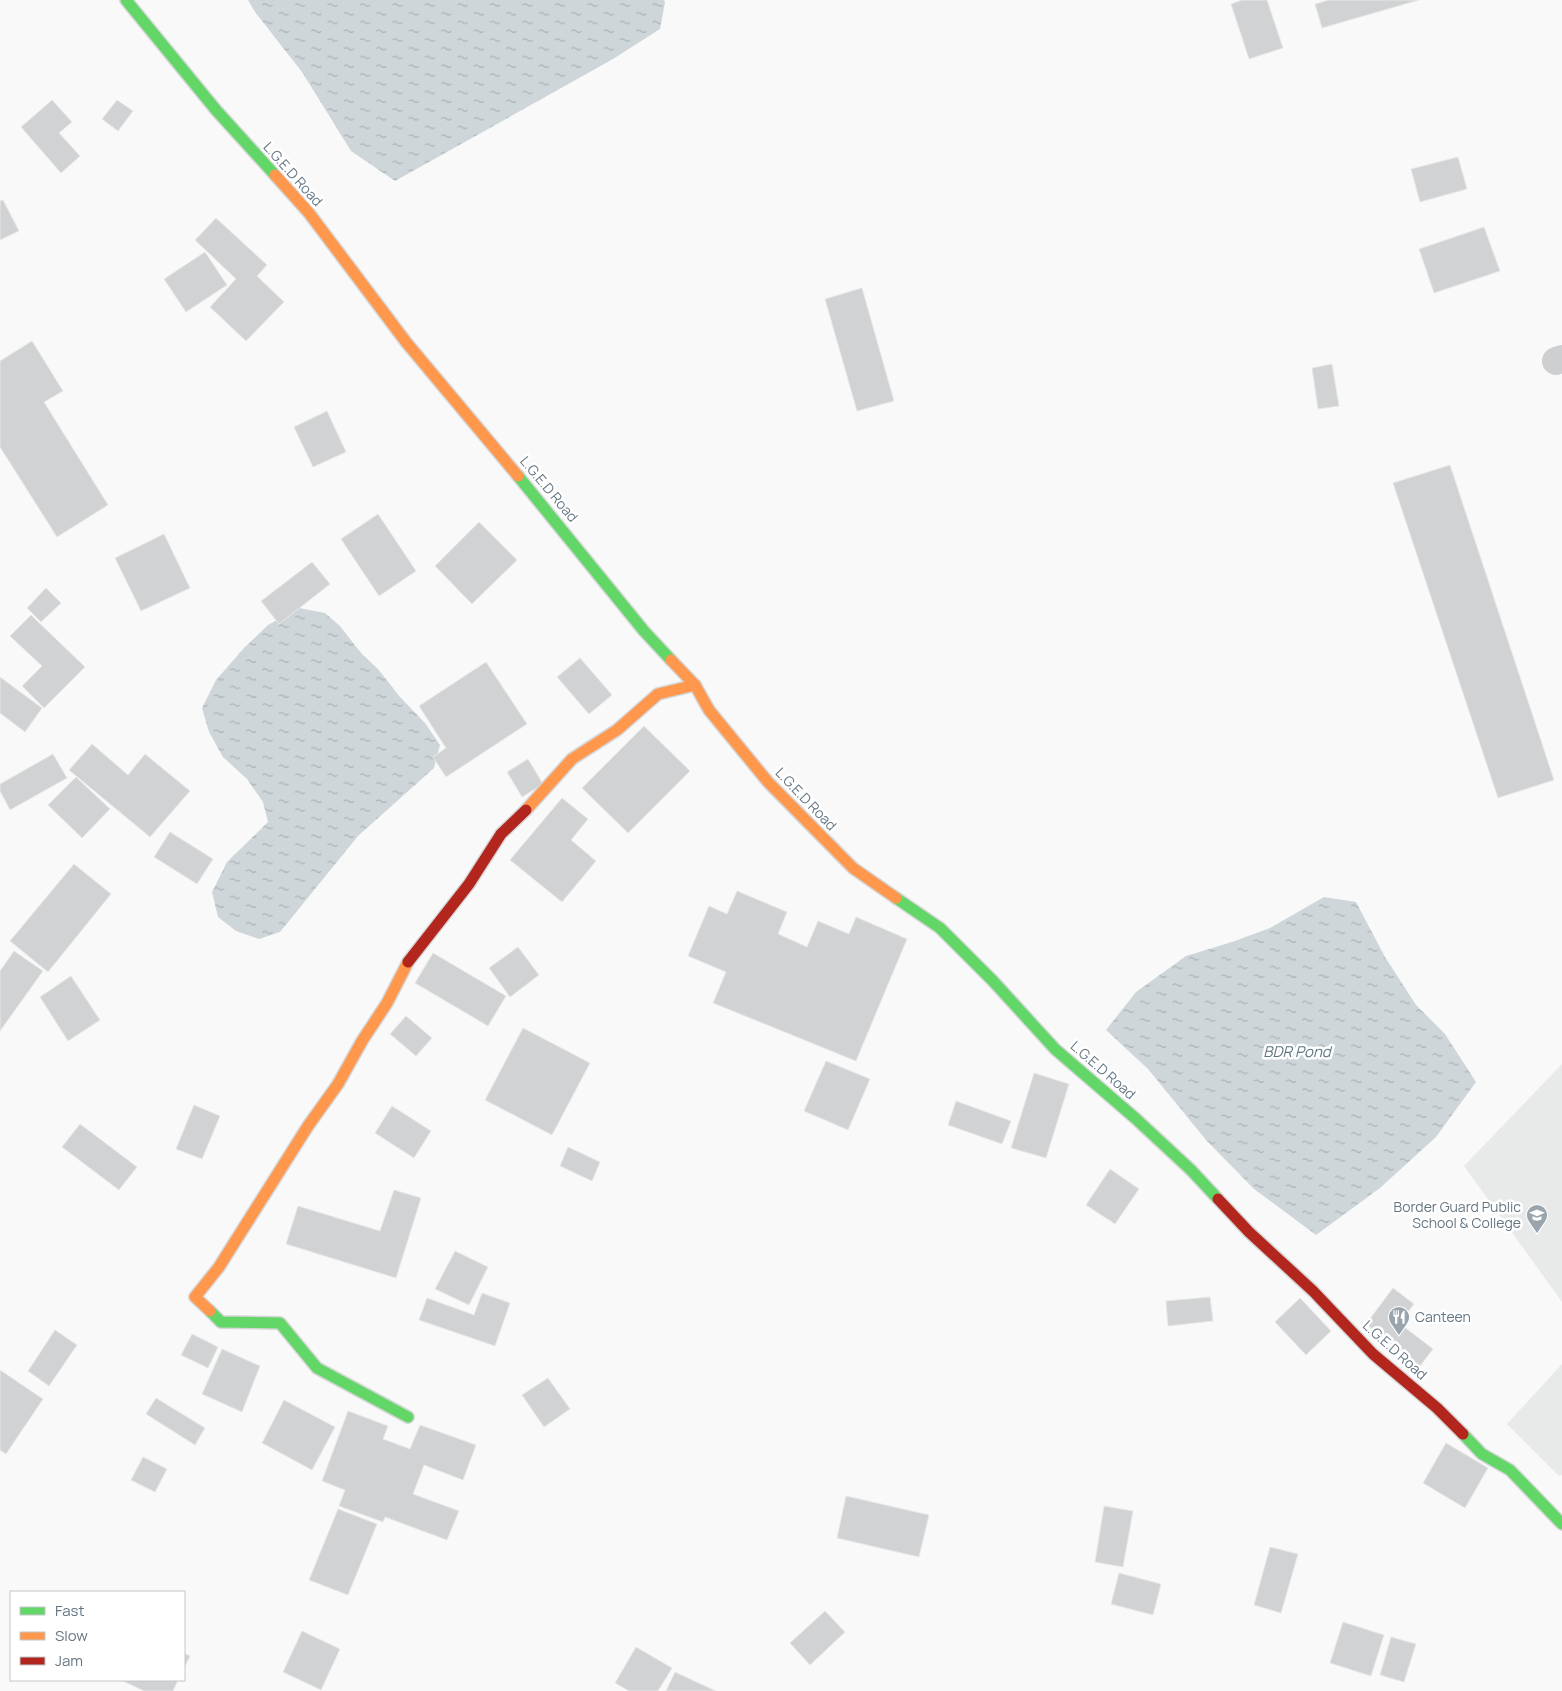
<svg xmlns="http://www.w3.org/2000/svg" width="1562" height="1691" font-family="Manrope,sans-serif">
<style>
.built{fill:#e8e9e9}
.water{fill:url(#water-ripples)}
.building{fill:#d0d2d3;stroke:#e8e8e8}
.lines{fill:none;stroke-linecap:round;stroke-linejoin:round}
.fast-casing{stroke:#d5d6d7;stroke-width:14}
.slow-casing{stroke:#d5d6d7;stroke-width:14}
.jam-casing{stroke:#d5d6d7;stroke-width:14}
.street{stroke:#cecfd0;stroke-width:28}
.fast{stroke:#63d668;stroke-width:11}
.slow{stroke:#ff974d;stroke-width:11}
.jam{stroke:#b3261e;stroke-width:11}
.labels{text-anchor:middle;stroke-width:5;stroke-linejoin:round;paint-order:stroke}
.street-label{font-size:14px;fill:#657683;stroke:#fff}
.poi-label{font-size:14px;fill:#657683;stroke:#fff;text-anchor:end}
.water-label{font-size:15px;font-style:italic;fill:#60757c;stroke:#fff}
</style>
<defs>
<pattern id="water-ripples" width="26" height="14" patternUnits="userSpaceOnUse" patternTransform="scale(1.25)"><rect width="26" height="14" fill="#ced6d9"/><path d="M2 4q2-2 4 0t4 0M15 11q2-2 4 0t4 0" fill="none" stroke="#abb2b5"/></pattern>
</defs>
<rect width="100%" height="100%" fill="#f9f9f9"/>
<!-- built -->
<g class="built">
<polygon points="1562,1064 1562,1302 1464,1166"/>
<polygon points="1562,1364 1562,1475 1559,1476 1507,1424"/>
</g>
<!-- water -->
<g class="water">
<polygon points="248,0 664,0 665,2 660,29 613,59 395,181 351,151 302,72 255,12"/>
<polygon points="299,608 325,613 340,626 361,653 378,669 400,697 425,723 440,745 434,768 358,836 280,932 259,939 236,931 218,917 212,892 227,862 268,822 263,802 247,779 223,757 209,732 202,708 216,680 244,648 268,625"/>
<polygon points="1324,897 1356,902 1385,957 1416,1005 1445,1034 1476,1082 1436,1137 1380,1188 1316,1235 1254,1189 1206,1140 1148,1069 1106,1030 1136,992 1186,956 1232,942 1270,928"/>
</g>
<!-- building -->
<g class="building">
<polygon points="1242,0 1267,0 1283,48 1249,59 1231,4"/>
<polygon points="1329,0 1419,0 1322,28 1315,4"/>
<polygon points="52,100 72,122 59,133 80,156 61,173 21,127"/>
<polygon points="117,100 133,111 118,131 102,119"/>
<polygon points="1458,157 1467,189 1420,202 1411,169"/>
<polygon points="3,200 19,231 0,240 0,201"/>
<polygon points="216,218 267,265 257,276 284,302 246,341 210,307 236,279 195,240"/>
<polygon points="1484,227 1500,271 1434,293 1419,249"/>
<polygon points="205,252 227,285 186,312 164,279"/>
<polygon points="862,288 894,401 857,411 825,299"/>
<polygon points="32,341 63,391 44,402 108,505 57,537 0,447 0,361"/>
<polygon points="1332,364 1339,406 1318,409 1312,368"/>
<polygon points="327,411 346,452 313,467 294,427"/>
<polygon points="1450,465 1554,780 1498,798 1393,483"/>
<polygon points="378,514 416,571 379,596 341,539"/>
<polygon points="479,522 517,560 472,604 435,566"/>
<polygon points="164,534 190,588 141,611 115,558"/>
<polygon points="312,562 330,584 279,624 261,601"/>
<polygon points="46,588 61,603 41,622 27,608"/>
<polygon points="31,615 85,667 44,708 22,686 42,666 10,636"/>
<polygon points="580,658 612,695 589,714 557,677"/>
<polygon points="486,662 527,724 446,777 433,757 446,748 419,706"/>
<polygon points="0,677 42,708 25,732 0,713"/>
<polygon points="644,726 690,771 628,833 582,788"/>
<polygon points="92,744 128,775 145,754 190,791 150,837 69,770"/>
<polygon points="53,754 67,778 10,810 0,791 0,784"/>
<polygon points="528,759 543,784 522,797 507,772"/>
<polygon points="76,777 110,809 82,838 48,805"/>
<polygon points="562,798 588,819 571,840 596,861 562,902 510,860"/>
<polygon points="170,832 213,859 197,884 154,857"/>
<polygon points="74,864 111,894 48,972 10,941"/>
<polygon points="737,891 787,912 778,934 807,947 818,921 849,934 856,917 907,939 856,1061 713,1003 726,972 688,956 709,906 727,914"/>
<polygon points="518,947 539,975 510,997 489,968"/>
<polygon points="14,951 43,971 0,1031 0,971"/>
<polygon points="433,953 506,996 488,1026 415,983"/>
<polygon points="71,976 100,1020 68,1041 40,997"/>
<polygon points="406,1016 432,1038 416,1056 390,1034"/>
<polygon points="523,1028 590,1063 552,1135 485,1100"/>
<polygon points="826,1061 870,1079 848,1130 804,1111"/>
<polygon points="1034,1073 1069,1084 1046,1158 1011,1148"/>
<polygon points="956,1101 1011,1121 1002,1144 948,1125"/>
<polygon points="194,1105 220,1116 202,1159 176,1149"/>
<polygon points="392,1106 431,1131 414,1158 375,1133"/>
<polygon points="80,1124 137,1167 119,1190 62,1147"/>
<polygon points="568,1147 600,1162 592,1181 560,1166"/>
<polygon points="1110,1169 1139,1189 1115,1224 1086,1205"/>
<polygon points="394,1190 421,1198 396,1278 286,1244 298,1206 380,1231"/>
<polygon points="455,1251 488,1267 469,1305 435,1289"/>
<polygon points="1393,1288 1414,1304 1399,1323 1433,1349 1420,1366 1366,1324"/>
<polygon points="482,1293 510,1303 495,1346 419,1320 427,1298 474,1315"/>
<polygon points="1210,1297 1213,1321 1168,1326 1166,1301"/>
<polygon points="1300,1298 1331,1331 1306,1355 1275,1322"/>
<polygon points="55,1330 77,1345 49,1386 28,1371"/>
<polygon points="192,1334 218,1347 208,1368 181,1355"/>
<polygon points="222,1349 260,1366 242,1412 202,1394"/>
<polygon points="0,1370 43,1399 6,1454 0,1450"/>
<polygon points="548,1378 570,1409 544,1427 522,1395"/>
<polygon points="156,1398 205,1428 195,1445 146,1414"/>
<polygon points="284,1400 335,1427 312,1470 262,1443"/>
<polygon points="348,1411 388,1426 383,1439 410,1449 420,1425 476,1445 463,1480 424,1465 413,1494 459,1511 447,1540 385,1517 383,1522 339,1506 345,1490 322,1481"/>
<polygon points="1446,1443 1488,1468 1465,1508 1423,1483"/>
<polygon points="143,1457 167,1469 155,1492 131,1480"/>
<polygon points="846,1496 929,1515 919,1557 837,1538"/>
<polygon points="1104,1506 1133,1511 1123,1567 1095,1562"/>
<polygon points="338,1509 377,1524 348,1595 309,1580"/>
<polygon points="1270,1547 1298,1554 1281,1613 1254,1605"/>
<polygon points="1119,1573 1161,1584 1153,1615 1111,1604"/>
<polygon points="825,1611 845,1632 810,1665 790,1643"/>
<polygon points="1343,1622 1384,1635 1371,1676 1330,1663"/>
<polygon points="302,1631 340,1649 321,1690 283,1672"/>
<polygon points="1391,1637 1416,1644 1404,1682 1380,1675"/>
<polygon points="636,1647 672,1668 658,1691 629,1691 615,1683"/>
<polygon points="184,1653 190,1656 184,1668"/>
<polygon points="675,1672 716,1691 666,1691"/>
<polygon points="121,1680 178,1680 173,1691 144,1691"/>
</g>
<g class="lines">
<!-- fast casing -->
<g class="fast-casing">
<g id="fast">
<polyline points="126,0 216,110 275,175"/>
<polyline points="518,476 644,631 671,660"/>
<polyline points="896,898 940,928 993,981 1055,1049 1135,1118 1191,1170 1218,1199"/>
<polyline points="210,1311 221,1322 280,1323 317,1368 408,1417"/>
<polyline points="1463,1434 1482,1454 1510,1470 1562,1524"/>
</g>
</g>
<!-- slow casing -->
<g class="slow-casing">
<g id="slow">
<polyline points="275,175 309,213 406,342 518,476"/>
<polyline points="671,660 695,685 709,710 768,782 853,868 896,898"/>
<polyline points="526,810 572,759 617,730 658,694 695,685"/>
<polyline points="210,1311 195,1297 219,1267 308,1126 338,1084 362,1041 387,1003 408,962"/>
</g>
</g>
<!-- jam casing -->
<g class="jam-casing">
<g id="jam">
<polyline points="408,962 469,884 501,834 526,810"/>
<polyline points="1218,1199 1249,1232 1313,1291 1373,1354 1437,1408 1463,1434"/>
</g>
</g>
<!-- street -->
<polyline class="street" points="1556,361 1562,359"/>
<!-- fast -->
<use href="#fast" class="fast"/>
<!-- slow -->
<use href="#slow" class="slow"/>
<!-- jam -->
<use href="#jam" class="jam"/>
</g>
<!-- icons -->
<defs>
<g id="school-pin" transform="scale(1.125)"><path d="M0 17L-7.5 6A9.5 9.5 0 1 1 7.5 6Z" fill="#99a4ac" stroke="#fff"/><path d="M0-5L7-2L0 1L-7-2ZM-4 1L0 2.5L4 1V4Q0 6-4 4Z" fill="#fff"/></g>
<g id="restaurant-pin" transform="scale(1.125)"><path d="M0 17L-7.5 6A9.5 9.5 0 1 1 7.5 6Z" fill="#99a4ac" stroke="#fff"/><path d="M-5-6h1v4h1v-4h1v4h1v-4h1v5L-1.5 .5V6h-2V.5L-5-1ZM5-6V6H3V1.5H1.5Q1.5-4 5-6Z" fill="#fff"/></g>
</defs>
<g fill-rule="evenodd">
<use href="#school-pin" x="1537" y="1215"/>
<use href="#restaurant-pin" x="1399" y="1317"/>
</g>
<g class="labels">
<!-- street labels -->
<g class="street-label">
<text transform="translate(293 174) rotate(48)" y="5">L.G.E.D Road</text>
<text transform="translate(549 489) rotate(50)" y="5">L.G.E.D Road</text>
<text transform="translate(806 799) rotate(46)" y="5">L.G.E.D Road</text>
<text transform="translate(1103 1070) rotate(41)" y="5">L.G.E.D Road</text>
<text transform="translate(1395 1350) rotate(42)" y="5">L.G.E.D Road</text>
</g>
<!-- poi labels -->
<g class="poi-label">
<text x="1521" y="1212">Border Guard Public<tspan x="1521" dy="16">School &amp; College</tspan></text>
<text x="1415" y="1322" text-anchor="start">Canteen</text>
</g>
<!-- water labels -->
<g class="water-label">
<text x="1297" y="1057">BDR Pond</text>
</g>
</g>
<!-- legend -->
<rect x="10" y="1591" width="175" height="90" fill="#ffffff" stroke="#c1c8cd"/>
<rect x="20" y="1607" width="25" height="8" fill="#63d668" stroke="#c1c8cd"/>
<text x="55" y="1616" font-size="15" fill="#657683">Fast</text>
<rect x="20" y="1632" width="25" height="8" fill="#ff974d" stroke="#c1c8cd"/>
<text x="55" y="1641" font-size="15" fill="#657683">Slow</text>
<rect x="20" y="1657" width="25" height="8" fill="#b3261e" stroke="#c1c8cd"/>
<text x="55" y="1666" font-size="15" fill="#657683">Jam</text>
</svg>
